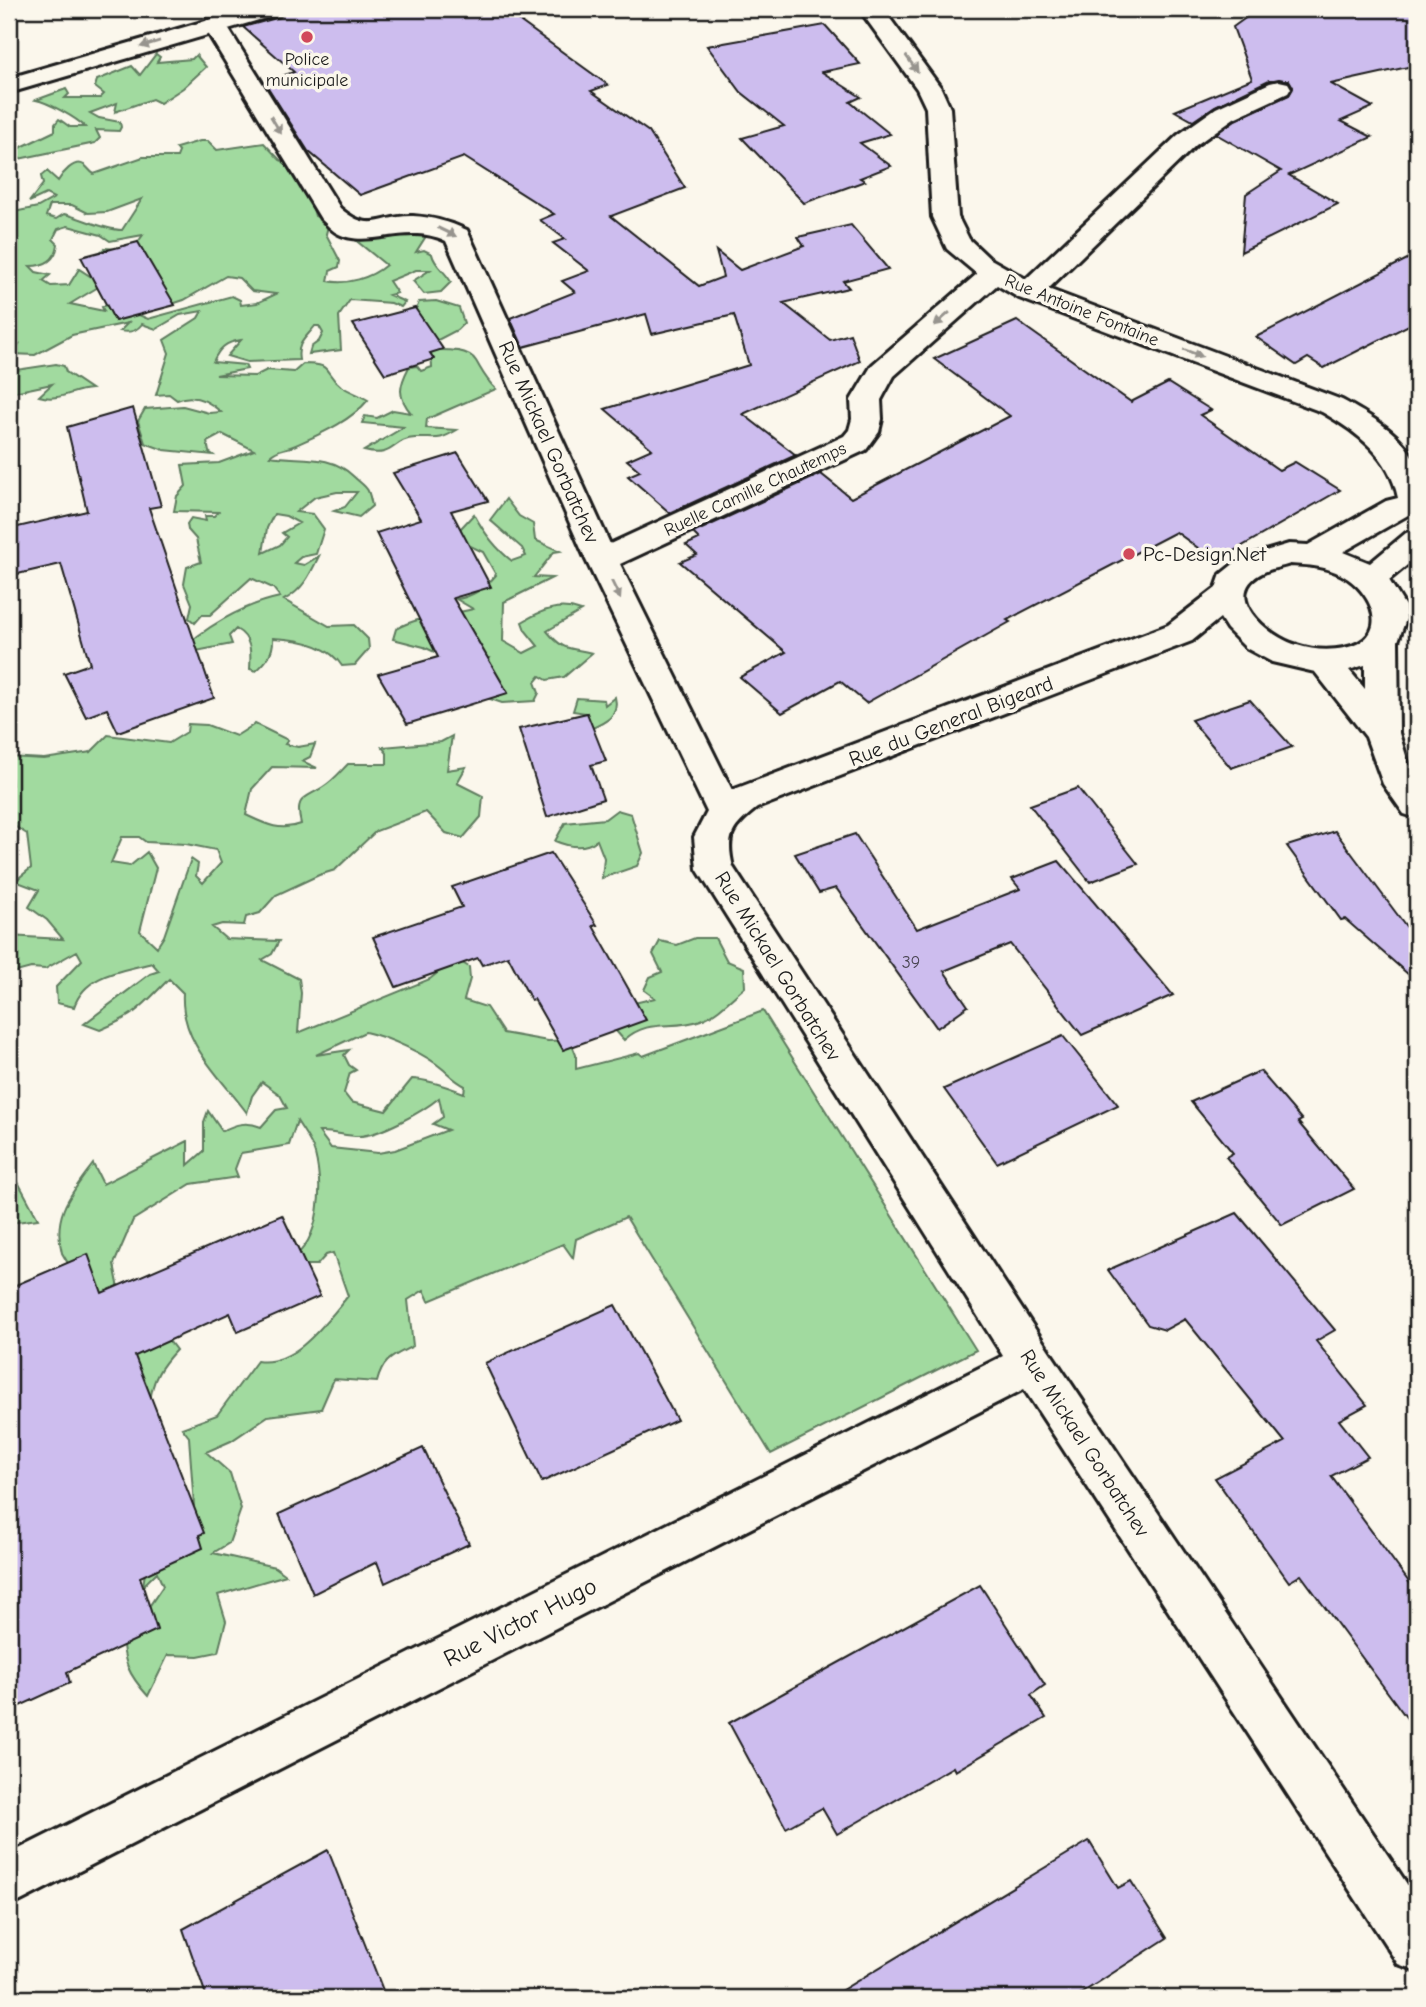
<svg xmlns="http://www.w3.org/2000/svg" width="1426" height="2007" font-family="'Comic Neue',sans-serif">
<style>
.green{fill:#a1da9f;stroke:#5e7b5e;stroke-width:2;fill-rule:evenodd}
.building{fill:#cdbdee;stroke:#1c1c1c;stroke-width:2}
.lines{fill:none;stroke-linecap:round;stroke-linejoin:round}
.minor-casing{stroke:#1c1c1c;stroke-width:6}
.secondary-casing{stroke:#1c1c1c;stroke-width:6}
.minor{fill:#fbf7ec;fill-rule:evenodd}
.secondary{fill:#fbf7ec;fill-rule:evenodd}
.oneway{fill:#97948e}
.poi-dot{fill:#d1495b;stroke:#fbf7ec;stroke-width:2.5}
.labels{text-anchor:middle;stroke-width:7;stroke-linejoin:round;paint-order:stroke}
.far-poi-label{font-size:18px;fill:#1c1c1c;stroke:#fbf7ec}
.far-street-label{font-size:18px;fill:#1c1c1c;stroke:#fbf7ec}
.number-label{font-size:18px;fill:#484450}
.street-label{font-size:21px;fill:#1c1c1c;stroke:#fbf7ec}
.poi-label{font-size:21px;fill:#1c1c1c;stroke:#fbf7ec;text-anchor:start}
.near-street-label{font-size:24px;fill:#1c1c1c;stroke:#fbf7ec}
</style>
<rect width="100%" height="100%" fill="#fbf7ec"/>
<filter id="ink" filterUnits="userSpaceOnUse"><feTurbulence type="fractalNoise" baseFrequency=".0143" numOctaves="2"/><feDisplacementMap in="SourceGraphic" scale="14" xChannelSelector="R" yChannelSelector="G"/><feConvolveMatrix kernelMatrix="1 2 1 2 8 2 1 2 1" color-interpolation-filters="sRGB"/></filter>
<g filter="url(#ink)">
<!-- green -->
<g class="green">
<path d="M156,54L160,57L157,62L192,59L196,55L206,67L183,88L160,103L152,99L115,112L117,103L90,113L99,118L120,122L121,127L119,131L96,130L100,138L95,143L9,161V153L55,131V124L59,119L70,127H85C77,118 47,102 36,100L66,89L69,94L65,98H100L104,94L95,87L97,80L132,66L140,75Z"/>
<path d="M200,141H208L217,150L264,143L280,160L302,170L315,216L340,226H328L326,234L340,261L339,267L330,271L328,281C347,285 371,278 386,265L353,238L400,230L428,233L416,252L424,250L432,254C434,265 446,272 451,282L441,292L424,294L413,281L430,270H416L389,281L397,293L389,295L405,302L401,307L391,303L350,300L339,316L341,350L309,354L311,347L319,341L323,333L319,326H315C306,338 296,343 299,360L247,362L227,356L241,340C226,342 219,348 213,362L245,365L247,369L216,375L255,376L267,370L294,372L303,364C335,364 321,371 341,386C349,391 359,395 368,400C351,421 320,434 296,445C285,450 278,448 270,456C301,461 329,453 353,476C367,489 368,485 372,506L359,517L334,511L345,507L357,492H337L315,497L296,512L313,514L324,529L316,554L301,557L294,563L304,565L319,556C310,575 303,590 284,600L329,626L354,625L368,639L369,649L355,665L342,666C328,644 297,639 273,638C274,652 267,662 256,671L250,669C251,652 252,638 236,629L229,636L232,644L176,655C203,628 242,605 280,597L273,588L251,578L210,615H202L195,623L189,618L192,604L184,584L187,567L201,562L196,539L188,530L187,524L191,518L206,521L205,516H214L218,512L174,511L177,496L186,486L182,465L219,463L254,450L222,434L207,442L209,452L213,455L164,450L145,443L138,421L145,409L183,406L209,413L221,412C209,401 193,393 177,400L169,394L156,395L169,353L164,340L198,318L202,311L180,315L156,329L142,324C136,332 129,333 120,331L128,323L72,335L35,355L13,354L19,344L9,346V213L38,207L54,198L46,194L29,202L43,184L41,176L47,171L58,181C62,174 74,159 84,165C88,167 90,172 94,174L143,157H177L179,152L176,148ZM142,199L122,230C103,230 83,218 64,214L56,219L46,216L50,205H72L88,213L107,212ZM68,226L101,235L110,241L143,235L132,250L105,248L98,254L97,271L90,276L79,269L69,285L51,286L43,281L50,275L36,272L30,266C45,266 56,260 58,244L53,239L58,229ZM226,276L239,278L252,291L276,294L257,303L241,305L240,300L232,296L148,319L111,303L102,307L104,311L70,304L100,286L157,309L184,300ZM274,514L286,516L299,523L282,533L287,537L280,545L263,553L267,528Z"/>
<polygon points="436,301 459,308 464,323 457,330 430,344 409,328 419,302"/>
<path d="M431,350C444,350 468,348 476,361C482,371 486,380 496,389L427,419L426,428L457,430C437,442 436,437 415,438C392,439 395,459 364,451L404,427L362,423L365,416L377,418L393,410L411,413C397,396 399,386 409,367L417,366L421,371L432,367Z"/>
<path d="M56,364L64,366L66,372L91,389C71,390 59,402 39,396L52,384L9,393V371Z"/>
<path d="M506,499L519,516L533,524L535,540L560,551L554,552L534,577L552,578L504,602L503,641L524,653L538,646L525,630L522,622C542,610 559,603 581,611L547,631C564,652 569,647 592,653L564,677L547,680L540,676L535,682L539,693L535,701L502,703L472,693L490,658H447L424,647L393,639L396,629C420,615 447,616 473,609L456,599C473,597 485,588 496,575L483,552L456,539L460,529L474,514C484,533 495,548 512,561L526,556L522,548L490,520Z"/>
<path d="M615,697C620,717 604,723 588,730L586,713L573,711L577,698L604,700L605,705Z"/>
<path d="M188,724L207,725L236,736L255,724L288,740L285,744L298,747L315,744L310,757L302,761L317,768L272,767L252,789L246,815C265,824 280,832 301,824C294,796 305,799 323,787C333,781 340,772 348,764H387V753L382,747L441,742L452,736L447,770L466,767L457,783L483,796L481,817L463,838L446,833L426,812L376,831L335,870L319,875L276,895L260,913L246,917L244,925L222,924L212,927L226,939L279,941L272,954L262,960L299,979L301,993L298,1033L430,979L447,965L459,961L469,967L470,979L464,1000L486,1007L503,1033L548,1041L570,1040L576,1055V1069L639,1053L643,1056L763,1011L976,1350L771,1454L626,1217L576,1239L573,1258L563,1244L429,1301L424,1290L408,1300L413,1346C392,1357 383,1359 377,1382L334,1379L321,1409L268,1416L231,1441L206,1452L230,1473L241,1509L229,1543L213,1553L275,1567L286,1575L218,1595L226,1621L218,1652L198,1656L168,1655L148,1696C128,1674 123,1662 122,1632L148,1608L163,1586L157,1572L143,1586L147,1559L194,1506L189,1437L182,1428L217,1415L257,1361C295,1367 326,1322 348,1296L333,1253L326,1255L317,1265H300L292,1258C321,1240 323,1185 315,1154C312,1142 303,1131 297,1121L289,1145L241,1153L235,1169L238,1177L191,1184L133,1220L114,1264L126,1323L167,1338L176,1350C161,1366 152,1379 150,1403L62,1253C52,1214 71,1194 93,1164L103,1184L188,1141V1165L204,1151V1122L208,1111L222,1131C236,1124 246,1121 261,1127L276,1110L287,1108L280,1095L262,1082L252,1096L247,1113C220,1076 180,1043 183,993L169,979C141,1007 138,1014 100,1030L84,1024L150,974L159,971L152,963C122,971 85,974 74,1007L57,1003L56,987L82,960L77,951L45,969L31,968L9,974V936L63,939L47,920L29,907L39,890L15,881L31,868L27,834L9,823V787L12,785L9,757L44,759L91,752L108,735L169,743L187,732ZM122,837H139L146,842L186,844L216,850L221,863L203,883L196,876L198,864L191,859L164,936L157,947L140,931L156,868L147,852L130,866L111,863ZM365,1032C388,1037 426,1054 444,1070C452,1077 455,1081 465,1086L464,1093C451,1088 426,1079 412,1079L386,1111L351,1102L344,1093L350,1073L356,1070L349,1065L344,1055L349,1050L316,1055ZM439,1098L443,1117L433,1124L448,1130L395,1150L378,1153L331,1148L319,1132C332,1131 345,1136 358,1136C379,1136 422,1112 439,1098Z"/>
<path d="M617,810L631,814L643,853L637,866L602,878L604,858L597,840C584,850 569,847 555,841L565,823L605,819Z"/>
<path d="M695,938H715L727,961L744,968L745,987C732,998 717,1014 701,1020C672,1031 650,1017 624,1040L607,1021L613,1008L655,998L644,990L650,977L662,972L653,954L660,941L677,945Z"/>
<polygon points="18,1182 38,1219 9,1223 9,1189"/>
</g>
<!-- building -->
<g class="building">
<polygon points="286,9 503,9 608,85 591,91 649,132 685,188 611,216 699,286 723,277 716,251 740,270 804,246 798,237 851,225 888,269 843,281 849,288 783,303 830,340 850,334 860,361 743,414 796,455 670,513 628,476 640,471 627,460 652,449 605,409 749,365 734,315 652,334 646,314 523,347 510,318 575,292 562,281 589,271 553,243 565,239 540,220 554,214 464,157 360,195 308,151 267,86 280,82 276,78 294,72 243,27 280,17"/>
<polygon points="1258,9 1417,9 1417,65 1331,84 1373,107 1341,121 1372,137 1289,175 1338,204 1241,252 1246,194 1281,171 1216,134 1235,120 1289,95 1293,87 1289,80 1269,80 1215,106 1193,121 1175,111 1252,79 1233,27"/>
<polygon points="825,25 860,64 822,72 861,97 850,102 890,134 860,143 891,166 860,178 865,181 804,203 742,138 784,126 741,92 707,46"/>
<polygon points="138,242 175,305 115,321 81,257"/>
<polygon points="1417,254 1417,321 1324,368 1308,358 1296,365 1256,337"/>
<polygon points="415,308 443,349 430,353 434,359 385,374 353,324"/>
<polygon points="1017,321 1131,402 1168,383 1211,410 1200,415 1279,470 1295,462 1340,490 1216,561 1176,532 1007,620 1010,622 866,703 840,681 782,713 740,677 786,652 680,562 697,555 686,545 699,539 693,533 821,474 851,498 1010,416 934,359"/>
<polygon points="133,408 161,506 149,508 214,698 118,732 107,709 86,717 64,673 90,664 61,564 9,576 9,529 87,511 67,427"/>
<polygon points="458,453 488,501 451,511 491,587 453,598 508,693 407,724 378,674 438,657 376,533 421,519 393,473"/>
<polygon points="1250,700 1292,747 1231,768 1191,720"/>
<polygon points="587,713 606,761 591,765 603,799 547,817 519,729"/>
<polygon points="1078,788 1088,801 1138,864 1090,882 1030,805"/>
<polygon points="1335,831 1417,941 1417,982 1345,919 1341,920 1287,846"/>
<polygon points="855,834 917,929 1020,889 1012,879 1059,861 1173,995 1082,1035 1010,944 944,971 968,1006 937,1028 836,888 819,893 795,854"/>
<polygon points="551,853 597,925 593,926 646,1020 563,1050 534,999 531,1000 508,956 482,965 478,958 396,987 373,937 462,907 452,887"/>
<polygon points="1063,1036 1118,1105 997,1163 944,1089"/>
<polygon points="1260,1071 1302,1120 1298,1122 1354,1189 1282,1225 1226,1157 1233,1153 1191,1102"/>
<polygon points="1237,1213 1335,1330 1316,1341 1367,1405 1339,1420 1368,1457 1331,1476 1417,1593 1417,1732 1301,1575 1289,1582 1215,1478 1285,1442 1185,1319 1165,1330 1148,1325 1108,1270"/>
<polygon points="282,1215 320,1296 238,1332 230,1313 135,1356 204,1533 199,1535 203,1548 140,1577 157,1630 67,1672 70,1683 9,1711 9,1288 88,1254 102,1293"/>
<polygon points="615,1305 677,1420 542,1482 485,1363"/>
<polygon points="423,1448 469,1544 385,1583 377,1562 313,1594 279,1514"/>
<polygon points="980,1585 1045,1685 1031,1695 1046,1718 955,1771 953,1767 837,1834 822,1808 786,1828 729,1723"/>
<polygon points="1089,1841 1118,1888 1131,1881 1167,1938 1074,1998 829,1998"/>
<polygon points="328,1850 386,1998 207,1998 183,1929"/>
</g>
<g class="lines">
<!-- minor casing -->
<g class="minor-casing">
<path id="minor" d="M859,9H883L941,88L950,108L958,217L969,239L989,258L1026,279L1178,135L1216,108L1270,83L1279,81L1288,83L1291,88L1288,93L1234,118L1196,145L1048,289L1342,400C1369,415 1404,434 1416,464C1421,477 1417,499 1417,513L1408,515L1343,552L1370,563L1406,533L1417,530V557L1389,580L1405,606L1406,619L1398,641L1399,733L1411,772L1417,779V818L1404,814L1383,784L1366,737L1315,672L1272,662L1246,648L1227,629L1220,618L1192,641L757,808C733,827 725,835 733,867L1048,1349L1417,1899V1971L1398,1964L1024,1389L9,1907V1854L1003,1356L697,869L694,837L707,812L586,560L446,241C406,222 368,250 337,233C331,230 326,223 321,219L203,25L207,20H223L340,208C371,235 380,215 413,216C433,217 449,222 467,230L610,544L844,436L849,430L852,419L851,400L872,365L977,274L947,249L932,217L926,108L917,89ZM997,285L1019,298L1322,412C1357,432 1390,456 1398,498L1386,501L1308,545L1289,544L1241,558L1221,574L1216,588L1168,625L732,790L620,564L866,450L879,432L882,419L881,400L894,376ZM1290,564C1308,565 1326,566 1342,575C1373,592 1393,638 1344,648C1329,651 1312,650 1297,645C1268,637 1218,594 1264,572C1272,568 1282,567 1290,564ZM1365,665V689L1349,670Z"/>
</g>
<!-- secondary casing -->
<g class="secondary-casing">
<polygon id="secondary" points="247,9 283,9 279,14 9,93 9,78"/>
</g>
<!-- minor -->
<use href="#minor" class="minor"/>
<!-- secondary -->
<use href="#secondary" class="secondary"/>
</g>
<!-- one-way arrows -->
<defs><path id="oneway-solid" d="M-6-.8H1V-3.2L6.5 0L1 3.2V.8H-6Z" transform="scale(1.75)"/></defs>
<g class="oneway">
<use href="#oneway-solid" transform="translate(150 44) rotate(163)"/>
<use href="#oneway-solid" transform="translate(912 64) rotate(54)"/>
<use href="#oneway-solid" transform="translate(276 125) rotate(59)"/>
<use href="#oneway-solid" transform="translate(447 232) rotate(26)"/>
<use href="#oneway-solid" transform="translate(942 319) rotate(139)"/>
<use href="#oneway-solid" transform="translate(1193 353) rotate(21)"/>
<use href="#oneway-solid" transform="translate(616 590) rotate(64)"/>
</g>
</g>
<!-- markers -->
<g class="poi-dot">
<circle cx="307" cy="37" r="7"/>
<circle cx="1129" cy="554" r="7"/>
</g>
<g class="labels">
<!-- far-poi labels -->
<g class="far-poi-label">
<text x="307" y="65">Police<tspan x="307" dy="21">municipale</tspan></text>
</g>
<!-- far-street labels -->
<g class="far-street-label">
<text transform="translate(1082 310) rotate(22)" y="6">Rue Antoine Fontaine</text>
<text transform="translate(755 489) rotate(-25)" y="6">Ruelle Camille Chautemps</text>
</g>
<!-- number labels -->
<g class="number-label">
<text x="911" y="968">39</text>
</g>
<!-- street labels -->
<g class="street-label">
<text transform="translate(549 442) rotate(66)" y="7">Rue Mickael Gorbatchev</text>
<text transform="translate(951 721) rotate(-21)" y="7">Rue du General Bigeard</text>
<text transform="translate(778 966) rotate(58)" y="7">Rue Mickael Gorbatchev</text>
<text transform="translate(1085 1443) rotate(57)" y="7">Rue Mickael Gorbatchev</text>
</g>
<!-- poi labels -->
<g class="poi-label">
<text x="1143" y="561">Pc-Design.Net</text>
</g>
<!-- near-street labels -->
<g class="near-street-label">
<text transform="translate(520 1622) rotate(-27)" y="8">Rue Victor Hugo</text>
</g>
</g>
<!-- margin -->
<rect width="1426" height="2007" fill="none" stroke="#fbf7ec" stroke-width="35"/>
<rect x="18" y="18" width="1391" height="1972" fill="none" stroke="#1c1c1c" stroke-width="2.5" filter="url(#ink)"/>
</svg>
